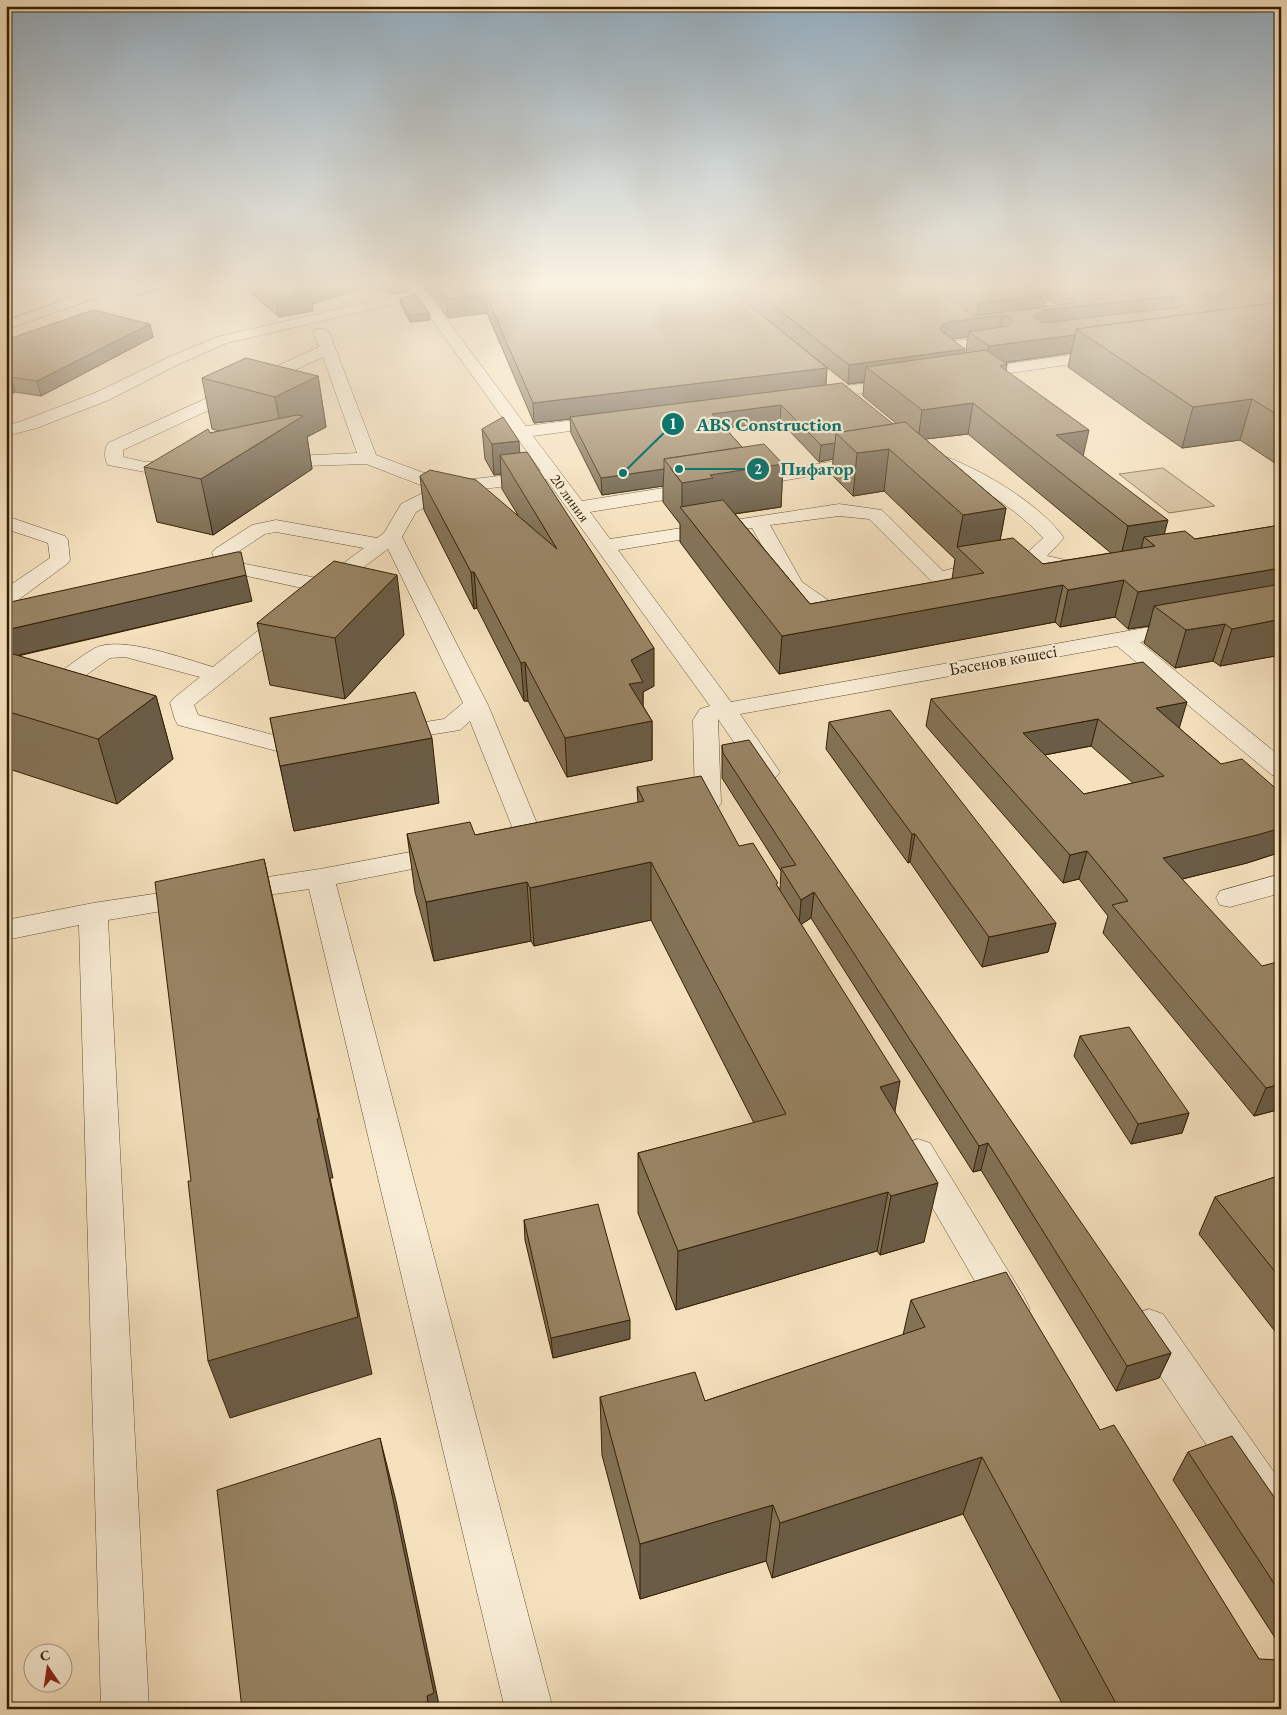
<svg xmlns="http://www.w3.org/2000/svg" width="1287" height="1715" font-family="'EB Garamond',serif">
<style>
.green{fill:#d4c09e;stroke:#847050}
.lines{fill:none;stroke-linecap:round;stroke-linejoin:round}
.minor-casing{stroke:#645031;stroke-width:1}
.major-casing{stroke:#341f02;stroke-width:1}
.path{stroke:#341f02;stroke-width:2;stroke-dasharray:2 1;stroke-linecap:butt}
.minor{fill:#f8ecd5;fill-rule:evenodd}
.major{fill:#f5e1be;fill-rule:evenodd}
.wall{fill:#837256;stroke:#341f02;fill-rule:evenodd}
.shaded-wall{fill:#6a5c46;stroke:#341f02}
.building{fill:#988464;stroke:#341f02;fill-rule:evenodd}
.labels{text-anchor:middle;stroke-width:4.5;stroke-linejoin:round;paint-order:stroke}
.far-street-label{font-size:15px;fill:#341f02;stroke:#f8ecd5}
.street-label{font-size:18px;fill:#341f02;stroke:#f8ecd5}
.leader{fill:none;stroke:#0f766e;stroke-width:2}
.callout-dot{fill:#0f766e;stroke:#f8ecd5;stroke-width:2}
.mark-label{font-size:15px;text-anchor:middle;font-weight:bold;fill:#fff}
.callout-label{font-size:19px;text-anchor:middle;font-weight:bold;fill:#0f766e;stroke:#f8ecd5;stroke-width:4.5;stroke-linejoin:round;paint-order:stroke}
</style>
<rect width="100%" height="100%" fill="#f5e1be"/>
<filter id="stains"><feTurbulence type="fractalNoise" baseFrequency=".004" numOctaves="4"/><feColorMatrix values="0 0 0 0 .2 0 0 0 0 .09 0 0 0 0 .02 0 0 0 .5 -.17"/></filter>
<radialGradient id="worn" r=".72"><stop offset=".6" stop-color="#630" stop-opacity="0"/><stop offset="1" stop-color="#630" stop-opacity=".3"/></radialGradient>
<!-- green -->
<polygon class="green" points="1163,468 1215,506 1169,513 1119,474"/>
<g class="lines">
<!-- minor casing -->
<g class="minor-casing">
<g id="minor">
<path d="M408,286H422L526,426L607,416L613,417L616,421L613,425L607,426L533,436L582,501L701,482L708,484L710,488L708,492L701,494L590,512L610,539L839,504L882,510L943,571L996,557L1026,554L1043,538C1009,501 968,481 924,461L921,457L924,453L930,452C971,462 1040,503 1064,538L1047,556L1093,566L1096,570L1093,574L1086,576L1032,565L997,569L939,584L932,582L869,519L839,516L770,525L802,582L835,605L852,603L860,604L863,609L860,614L831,619L823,617L787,590L752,528L618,550L731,702L1183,621L1191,623L1194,628L1191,633L1140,642L1281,757V778L1272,775L1117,646L740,714L780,772L776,777L767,780L758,777L718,719L721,803L717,809L708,811L699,809L695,803L693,720L700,709L710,706L546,479L539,482L451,493L416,512L402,537L488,705L543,838L539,844L529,847L519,844L470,721L460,730L391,741L382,739L379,734L382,729L444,719L463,703L388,549L332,591L325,593L219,570L212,553L215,549L252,525L276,520L377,538L384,533L401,504L431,489L366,464L274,467L268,466L265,462L268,458L274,457L357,453L323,357L123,450V457L145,462L181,461L187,462L190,466L187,470L145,472L108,465C104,459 104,449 108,443L319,347L313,332L316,329H326L329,332L376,455L448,482L541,471L417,299L227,343L179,364L109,400L37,428L6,436V426L25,420L97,392L167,358L217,337L412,292ZM276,532L364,548L322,579L235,562L233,555L265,534Z"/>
<path d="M1005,335L1010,337L1013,340L1010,343L961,350L974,361L972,364C960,367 946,356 939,347L942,344L947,342Z"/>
<polygon points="1107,350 1113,352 1115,355 1113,358 969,379 963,377 961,374 963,371 969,369"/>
<polygon points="899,379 905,381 907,384 905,387 813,400 807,399 805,395 807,391 813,390"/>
<polygon points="869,456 875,457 878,461 875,465 746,487 739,485 737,481 739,477 746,475"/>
<polygon points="6,516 65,536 68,540 70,560 67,564 14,603 6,604 6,588 50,558 48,543 6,529"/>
<path d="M290,609L298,611L301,616L298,621L194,705L198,715L296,741L311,740L320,742L323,747L320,752L296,756L178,725L175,720L170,703L174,698L200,677L125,657L110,658L82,678V686L95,689L99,694L95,699C84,702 73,698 62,695C57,688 58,677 63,670C73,663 84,654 95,648C121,635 185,659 213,667L282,611Z"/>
<polygon points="448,845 458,848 462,854 458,860 336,884 553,1709 505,1709 309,889 234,900 224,898 220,891 224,884 234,882 320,869"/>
<polygon points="1281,874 1281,893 1230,907 1220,905 1216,898 1220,891"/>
<polygon points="194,888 204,890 208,897 204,904 108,920 149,1709 101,1709 79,925 6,940 6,920 93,903"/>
<polygon points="918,1139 930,1143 1024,1297 1030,1309 1024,1321 1011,1326 998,1321 901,1153 906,1143"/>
<polygon points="1149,1309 1163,1314 1281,1482 1281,1540 1266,1534 1135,1338 1130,1326 1135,1314"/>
</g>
</g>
<!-- major casing -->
<g class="major-casing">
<polygon id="major" points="102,286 123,286 121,289 6,330 6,321"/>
</g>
<!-- path -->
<polyline class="path" points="138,296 166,286"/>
<!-- minor -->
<use href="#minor" class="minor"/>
<!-- major -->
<use href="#major" class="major"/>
</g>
<!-- wall -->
<g class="wall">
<polygon points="242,286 408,286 409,291 395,294 367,287 312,304 313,311 279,317"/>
<path d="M424,286H932L942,293L943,286H1281V467L1240,440L1182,448L1068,367L1071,353L1004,363L1007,364L1006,370L1083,456L1164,534L1195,539L1281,525V661L1275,656L1220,666L1213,661L1175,668L1144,643L1149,626L1128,629L1115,617L1060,627L1055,622L779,674L680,542V524L663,502V486L602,495L571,433L570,419L534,423L487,313L448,318ZM1047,299L1057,305L1046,307ZM755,310L848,384L864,382L863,396L897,424H893L826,385L827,368ZM968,337L966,351L968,353H964L953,339ZM780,421L819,462L833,459L832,475L853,496L884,491L955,559L952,579L810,604L735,514L781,507L783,464L742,447L725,428ZM968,434L1111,553L1043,564L1000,540L1006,508L925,439Z"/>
<polygon points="400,298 430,320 410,322 401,305"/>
<polygon points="153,337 41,396 15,392 8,395 6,394 6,340"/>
<polygon points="318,376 326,427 307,437 312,469 213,535 157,522 144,467 210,433 220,431 212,429 202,378"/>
<polygon points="482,429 520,452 654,686 643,692 643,706 652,721 652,760 567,777 528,701 524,701 477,608 474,609 424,510 420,476 518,515 502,489 501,474 494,475 485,459"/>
<polygon points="252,601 18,656 156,696 173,759 117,804 6,768 6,603"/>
<polygon points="257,623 404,635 345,699 270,685"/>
<path d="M931,699L1179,728L1221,764L1281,793V852L1247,863L1182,879L1281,1109L1254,1116L1103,933L1108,916L1079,879L1063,883L926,726ZM1091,746L1133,783L1084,794L1045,755Z"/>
<polygon points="270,718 439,803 294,831"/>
<polygon points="829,722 1056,923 1048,952 982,967 910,862 908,863 826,749"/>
<polygon points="722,745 1171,1353 1159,1378 1116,1391 981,1170 973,1172 811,918 801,924 895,1112 924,1242 880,1255 877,1251 676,1310 638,1213 638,1153 754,1123 651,920 534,946 531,941 434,961 415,892 407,834 475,835 638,803 637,787 739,846 778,887 780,890 781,871 722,778"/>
<polygon points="1080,1036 1189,1113 1182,1133 1131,1144 1074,1056"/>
<polygon points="1281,1175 1281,1339 1199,1234 1215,1197"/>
<polygon points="524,1220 630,1339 553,1358 525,1240"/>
<polygon points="911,1300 1100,1430 1259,1659 1281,1709 1065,1709 963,1514 772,1578 766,1561 640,1599 602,1455 600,1397 705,1401 903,1335"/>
<polygon points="1188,1452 1281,1507 1281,1647 1173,1480"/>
</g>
<!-- shaded-wall -->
<g class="shaded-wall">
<polygon points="307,286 367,286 367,287 312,304 313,311 279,317 276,299"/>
<polygon points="395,286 408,286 409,291 395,294"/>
<polygon points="486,295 487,313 448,318 446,299"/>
<polygon points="1048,295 1045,310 1174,296 1170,314 1040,328 1003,315 1000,333 969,332 968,337 947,340 940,330 943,324 949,322 977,318 979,303"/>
<polygon points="429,313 430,320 410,322 409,315"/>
<polygon points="150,324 153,337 41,396 37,381"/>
<polygon points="1075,335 1071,353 985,365 989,346"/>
<polygon points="965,349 962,368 866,367 864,382 848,384 849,365"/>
<polygon points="1007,364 1002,394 1000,366"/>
<polygon points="827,368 825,388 570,417 570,419 534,423 533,403"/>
<polygon points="318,376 326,427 307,437 312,469 213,535 201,479 281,430 275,397"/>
<polygon points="11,377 15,392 8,395 6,388 6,379"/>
<polygon points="1252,399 1240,440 1182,448 1193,407"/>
<polygon points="973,403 968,434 918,440 922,410"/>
<polygon points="781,405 780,421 711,430 712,414"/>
<polygon points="1089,430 1082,461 1056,435"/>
<polygon points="519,441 521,472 500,455 501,474 494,475 492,444"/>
<polygon points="835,443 833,459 819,462 821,445"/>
<polygon points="889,449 884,491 853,496 857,453"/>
<polygon points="783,464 781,507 711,517 682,509 682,483 670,468"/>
<polygon points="664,469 663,486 602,495 601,478"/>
<polygon points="1006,508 998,552 957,547 963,515"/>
<polygon points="1168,520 1159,554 1155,546 1144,537 1139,557 1120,560 1128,526"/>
<polygon points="1281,568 1281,602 1154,606 1149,626 1128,629 1138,592"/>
<polygon points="471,572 474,572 477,608 474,609"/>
<polygon points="246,575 252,601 6,658 6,630"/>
<polygon points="397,575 404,635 345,699 335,638"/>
<polygon points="1124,580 1115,617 1060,627 1068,590"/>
<polygon points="1063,585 1055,622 779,674 782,636"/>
<polygon points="1281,619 1281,638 1275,656 1220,666 1232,629"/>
<polygon points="1225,624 1213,661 1175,668 1186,630"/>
<polygon points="654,648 654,686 643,692 643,721 629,684 631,660"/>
<polygon points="525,662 528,701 524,701 521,663"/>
<polygon points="156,696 173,759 117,804 98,739"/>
<polygon points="1187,702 1179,729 1156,708"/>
<polygon points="1098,719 1091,746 1017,760 1023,733"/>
<polygon points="652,721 652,760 567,777 565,738"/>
<polygon points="432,738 439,803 294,831 280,766"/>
<polygon points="1281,828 1281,852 1247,863 1154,886 1163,858"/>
<polygon points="912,834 915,834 910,862 908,863"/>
<polygon points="1087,851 1079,879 1063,883 1070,855"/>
<polygon points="264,859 277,917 333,1178 330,1178 372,1374 230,1418 208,1361 317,1119"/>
<polygon points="651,862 651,920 534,946 530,888"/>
<polygon points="527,882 531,941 434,961 426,902"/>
<polygon points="814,892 811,918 799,926 801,900"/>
<polygon points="1056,923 1048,952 982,967 989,937"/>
<polygon points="900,1081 890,1141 880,1087"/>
<polygon points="1281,1084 1281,1109 1254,1116 1266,1088"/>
<polygon points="1189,1113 1182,1133 1131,1144 1138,1124"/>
<polygon points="988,1143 981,1170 973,1172 979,1146"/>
<polygon points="938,1183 924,1242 880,1255 891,1196"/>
<polygon points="888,1192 877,1251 676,1310 678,1251"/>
<polygon points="630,1320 630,1339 553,1358 551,1338"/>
<polygon points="1171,1353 1159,1378 1116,1391 1127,1366"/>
<polygon points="380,1438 396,1501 440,1709 429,1709"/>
<polygon points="982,1457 963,1514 772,1578 780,1523"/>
<polygon points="773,1505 766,1561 640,1599 640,1544"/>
</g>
<!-- building -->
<g class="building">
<polygon points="261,286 307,286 304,287 310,293 276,299"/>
<polygon points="436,286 726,286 827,368 533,403 486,295 446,299"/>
<path d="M749,286H932L975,316L1074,303L1076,297L1059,286H1113L1128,296H1139L1143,292L1142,290L1137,286H1281V302L1076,329L1075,335L989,346L969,332L1008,326L1013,321L1009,317L1003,315L949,322L943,324L940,330L965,349L849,365ZM1174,296L1180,297L1183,301L1180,307L1043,323L1033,316L1043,310Z"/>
<polygon points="954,286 1036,286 1048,295 979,303"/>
<polygon points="416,294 429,313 409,315 400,298"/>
<polygon points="1281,302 1281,417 1252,399 1193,407 1076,329"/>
<polygon points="93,310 150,324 37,381 11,377 6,379 6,340"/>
<polygon points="986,350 1007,364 1000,366 1089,430 1056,435 1168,520 1128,526 973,403 922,410 866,367"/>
<polygon points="246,358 318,376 275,397 202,378"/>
<polygon points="842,383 893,424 836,433 835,443 821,445 781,405 712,414 742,447 664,459 664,469 601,478 570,417"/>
<polygon points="297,415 303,416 201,479 144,467 208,429 210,433"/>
<polygon points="503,417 519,441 492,444 482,429"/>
<polygon points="905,422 1006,508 963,515 889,449 857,453 836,433"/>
<polygon points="764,444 783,464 710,475 713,478 682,483 664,459"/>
<polygon points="527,452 654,648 631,660 643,682 629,684 652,721 565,738 525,662 521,663 474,572 471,572 420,476 430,470 476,480 557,549 500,455"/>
<polygon points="723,500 810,604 984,573 957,547 1013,538 1043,564 1155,546 1144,537 1185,531 1195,539 1281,525 1281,568 1138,592 1124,580 1068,590 1063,585 782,636 680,507"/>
<polygon points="237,552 241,552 246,575 6,630 6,603"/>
<polygon points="334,561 397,575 335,638 257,623"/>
<polygon points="1281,584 1281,619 1232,629 1225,624 1186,630 1154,606"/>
<polygon points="6,652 156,696 98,739 6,711"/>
<path d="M1143,662L1187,702L1156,708L1221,764L1242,759L1281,793V828L1257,835L1163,858L1262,966L1281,961V1084L1266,1088L1112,905L1128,901L1087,851L1070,855L931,699ZM1098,719L1164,776L1084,794L1023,733Z"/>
<polygon points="415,692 432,738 280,766 270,718"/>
<polygon points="890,710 1056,923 989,937 915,834 912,834 829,722"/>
<polygon points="749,740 1171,1353 1127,1366 988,1143 979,1146 814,892 801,900 781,868 796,865 723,753 722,745"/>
<polygon points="701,776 739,846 753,843 778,883 776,884 900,1081 880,1087 938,1183 891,1196 888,1192 678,1251 638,1153 786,1114 651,862 530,888 527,882 426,902 407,834 470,822 475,835 644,801 637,787"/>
<polygon points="264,859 319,1118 317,1119 358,1317 208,1361 188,1181 191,1181 155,882"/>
<polygon points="1129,1027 1189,1113 1138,1124 1080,1036"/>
<polygon points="1281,1175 1281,1279 1215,1197"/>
<polygon points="598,1204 630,1320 551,1338 524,1220"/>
<polygon points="1006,1272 1100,1430 1114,1425 1259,1659 1281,1660 1281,1709 1119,1709 982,1457 780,1523 773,1505 640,1544 600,1397 695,1372 705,1401 925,1327 911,1300"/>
<polygon points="1232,1436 1281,1507 1281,1594 1188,1452"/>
<polygon points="380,1438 434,1693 427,1696 429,1709 242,1709 217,1490"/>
</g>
<!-- sky -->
<linearGradient id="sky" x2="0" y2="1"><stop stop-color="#93acbe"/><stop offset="0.54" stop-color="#faf2e2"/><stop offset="1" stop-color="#faf2e2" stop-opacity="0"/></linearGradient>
<rect width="1287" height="527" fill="url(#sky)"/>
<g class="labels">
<!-- far-street labels -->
<g class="far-street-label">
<text transform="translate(570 498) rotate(54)" y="5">20 линия</text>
</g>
<!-- street labels -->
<g class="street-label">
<text transform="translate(1003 660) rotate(-10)" y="6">Бәсенов көшесі</text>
</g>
</g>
<!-- callouts -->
<path class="leader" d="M623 473L673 424M679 469L758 469"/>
<g class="callout-dot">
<circle cx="623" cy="473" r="5"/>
<circle cx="679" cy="469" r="5"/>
<circle cx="673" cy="424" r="12"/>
<circle cx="758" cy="469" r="12"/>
</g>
<g class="mark-label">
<text x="673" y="429">1</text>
<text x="758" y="474">2</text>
</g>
<g class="callout-label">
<text x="769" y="431">ABS Construction</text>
<text x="817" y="475">Пифагор</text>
</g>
<!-- margin -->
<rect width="1287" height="1715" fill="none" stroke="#f5e1be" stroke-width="25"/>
<rect x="8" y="8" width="1272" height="1700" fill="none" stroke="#341f02" stroke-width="2.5"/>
<rect x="12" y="12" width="1262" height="1690" fill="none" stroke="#341f02"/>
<!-- north arrow -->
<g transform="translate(48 1668) rotate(347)"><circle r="24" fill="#f8ecd5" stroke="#aa9a81"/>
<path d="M0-4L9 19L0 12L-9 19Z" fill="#8f2418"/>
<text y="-8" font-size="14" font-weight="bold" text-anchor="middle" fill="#341f02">С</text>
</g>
<rect width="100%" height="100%" filter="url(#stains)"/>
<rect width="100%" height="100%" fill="url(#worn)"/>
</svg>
